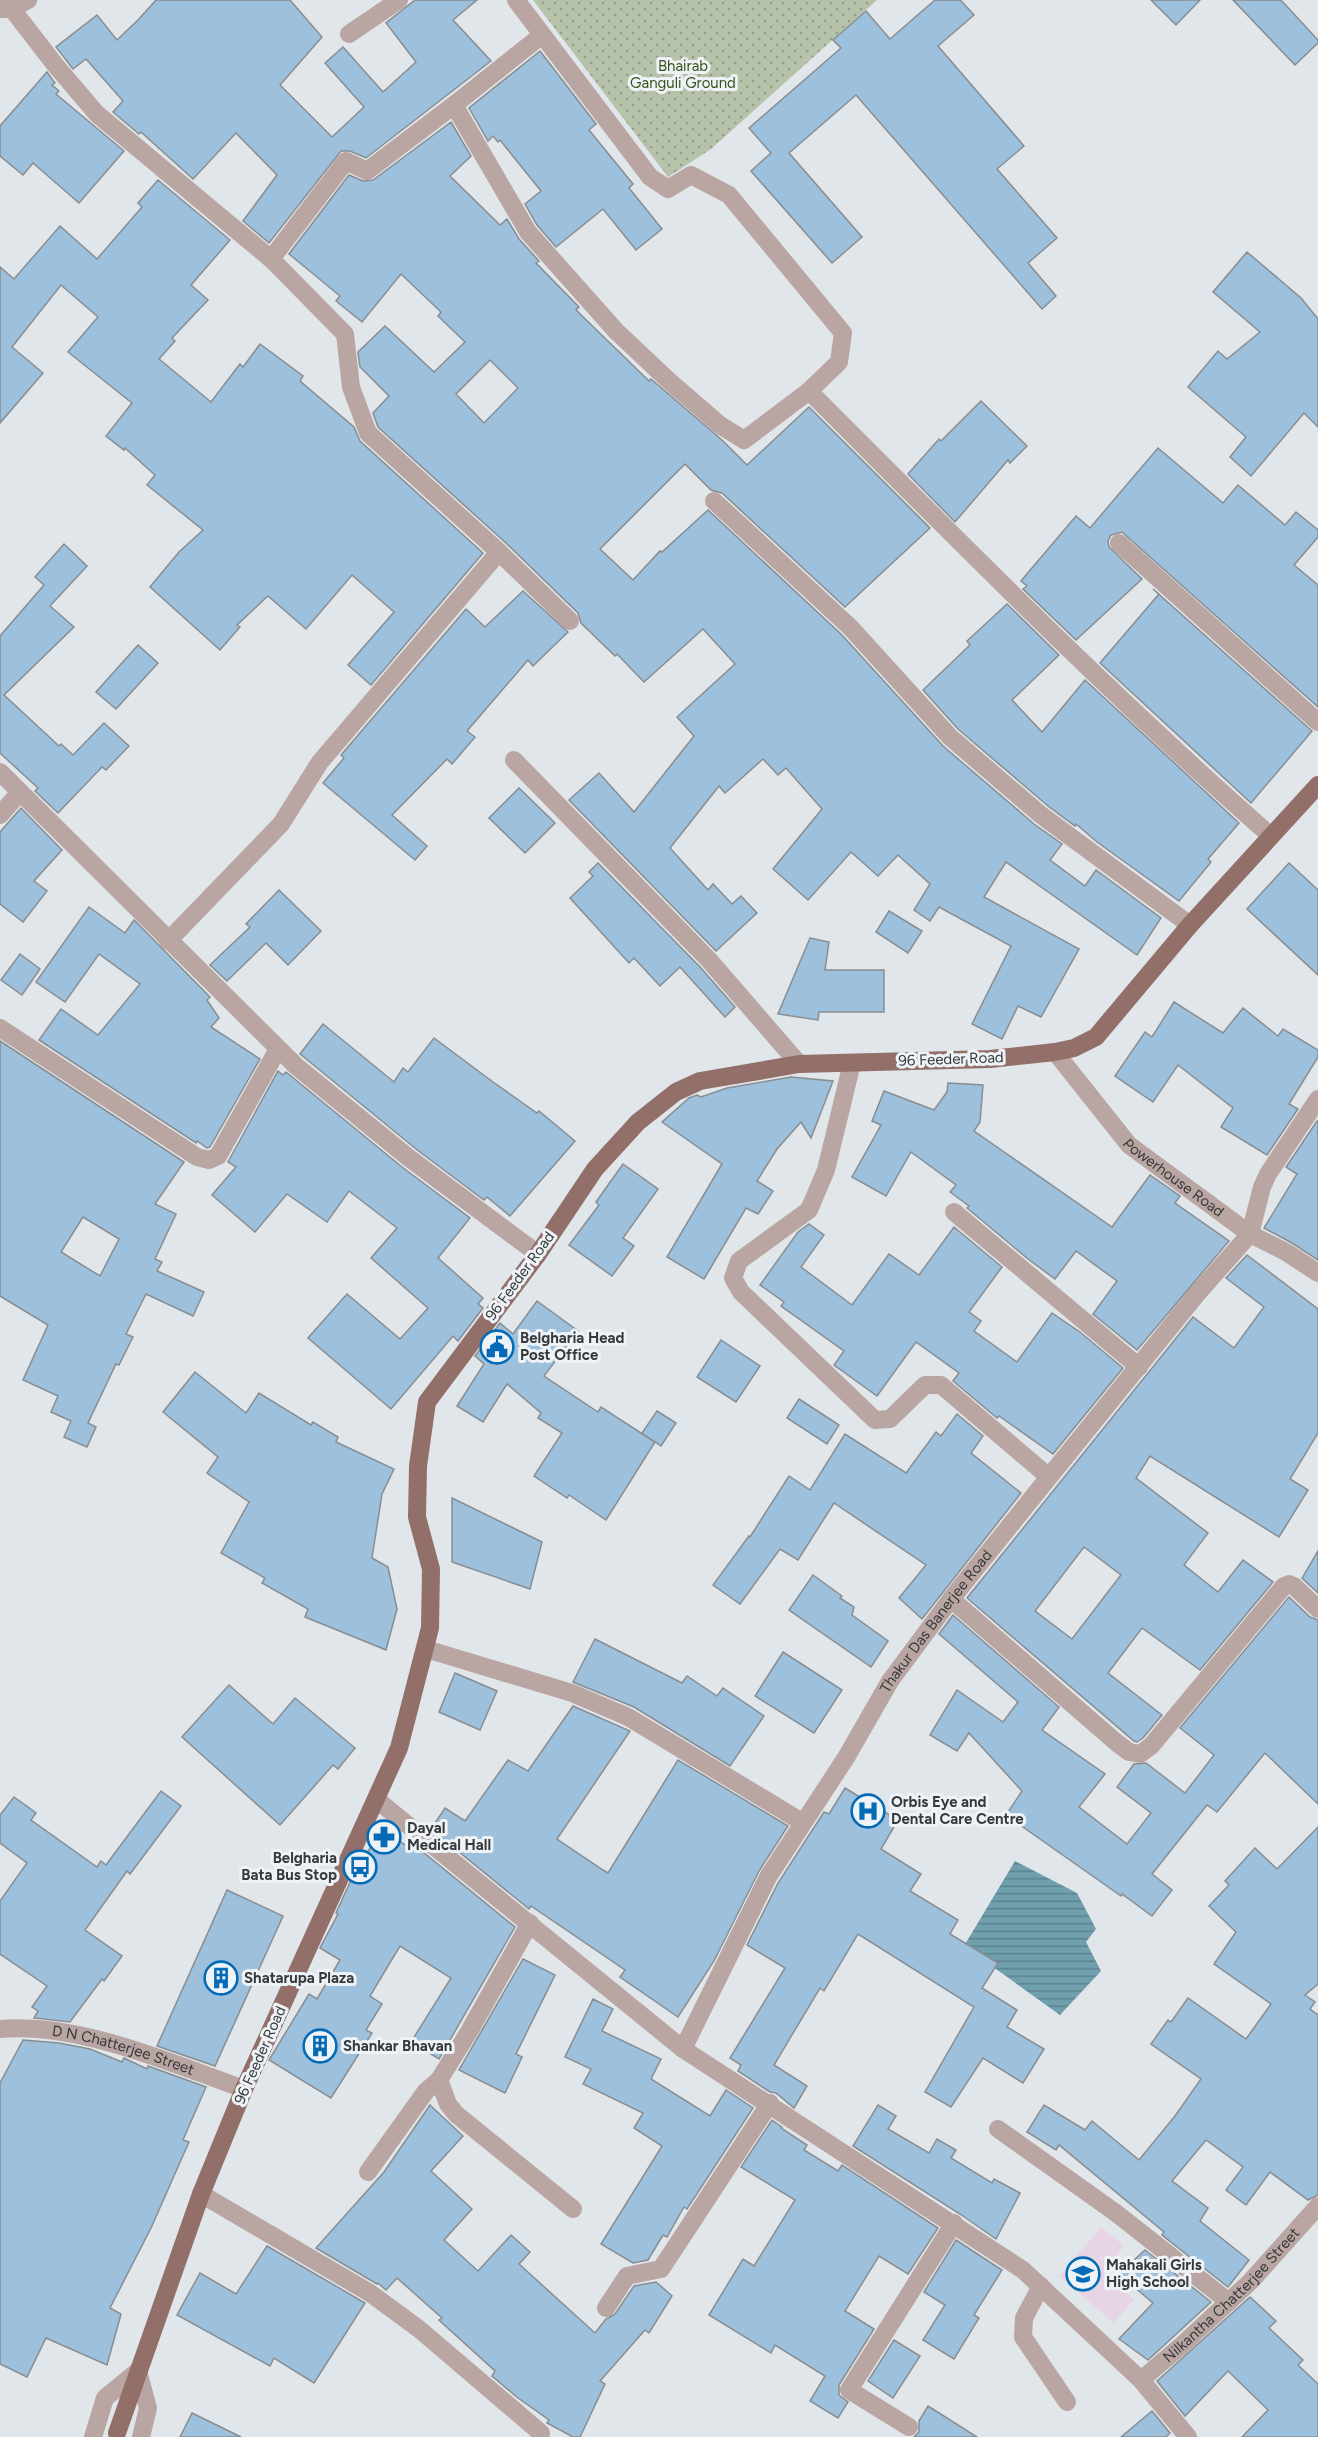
<svg xmlns="http://www.w3.org/2000/svg" width="1318" height="2437" font-family="Figtree,sans-serif">
<style>
.education{fill:#e7d5e6}
.park{fill:url(#park-dots)}
.water{fill:url(#water-rules)}
.building{fill:#9dc0dc;stroke:#888d91;stroke-width:1.5;fill-rule:evenodd}
.lines{fill:none;stroke-linecap:round;stroke-linejoin:round}
.minor{stroke:#b9a5a1;stroke-width:18}
.major{stroke:#926f68;stroke-width:18}
.labels{text-anchor:middle;stroke-width:6;stroke-linejoin:round;paint-order:stroke}
.park-label{font-size:15px;fill:#3c5019;stroke:#eef3f8}
.street-label{font-size:15px;fill:#37393b;stroke:#eef3f8}
.poi-label{font-size:15px;font-weight:bold;fill:#37393b;stroke:#eef3f8;text-anchor:start}
</style>
<defs>
<pattern id="park-dots" width="8" height="8" patternUnits="userSpaceOnUse" patternTransform="scale(1.5)"><rect width="8" height="8" fill="#b7c2aa"/><path d="M2 2h.1M6 6h.1" fill="none" stroke="#969f8c" stroke-width="1.8" stroke-linecap="round"/></pattern>
<pattern id="water-rules" width="6" height="5" patternUnits="userSpaceOnUse" patternTransform="scale(1.5)"><rect width="6" height="5" fill="#709fad"/><path d="M0 2.5h6" fill="none" stroke="#5d838e"/></pattern>
</defs>
<rect width="100%" height="100%" fill="#e1e6eb"/>
<!-- education -->
<polygon class="education" points="1101,2227 1124,2246 1103,2272 1134,2299 1114,2323 1059,2276"/>
<!-- park -->
<polygon class="park" points="533,0 877,0 711,149 668,177"/>
<!-- water -->
<polygon class="water" points="1015,1861 1077,1893 1096,1929 1086,1942 1101,1971 1060,2015 964,1946"/>
<!-- building -->
<g class="building">
<polygon points="156,0 290,0 322,37 280,85 332,137 364,107 325,63 343,47 383,92 416,62 386,23 415,0 477,0 453,20 491,61 366,158 350,151 341,151 269,243 243,221 277,175 236,133 193,179 141,132 139,134 113,112 123,101 86,59 73,69 56,47 97,15 117,40 138,20"/>
<polygon points="935,0 960,0 974,15 938,46 1024,146 997,169 1057,238 1028,263 1056,296 1042,309 856,95 789,153 862,237 832,263 751,171 771,153 749,128 841,48 833,40 866,11 890,39"/>
<polygon points="1151,0 1200,0 1176,25"/>
<polygon points="1233,0 1281,0 1318,40 1318,43 1295,65"/>
<polygon points="540,51 596,124 589,130 633,184 629,188 662,229 636,250 603,209 556,247 537,225 525,204 541,191 500,140 498,142 493,136 488,141 469,108"/>
<polygon points="47,72 55,83 52,85 59,91 56,94 124,151 79,203 33,163 23,175 0,156 0,126"/>
<path d="M451,122L471,156L450,176L500,225L507,219L519,239L539,261L536,263L579,307L576,310L649,381L651,379L722,440L747,465L809,407L930,528L845,607L722,493L711,490L685,464L600,549L633,580L660,551L662,552L708,510L842,635L943,746L1034,824L1062,844L1050,860L1085,886L1096,870L1161,918L1137,955L1006,862L984,897L1079,949L1041,1017L1018,1006L1002,1039L972,1024L1011,946L939,907L930,921L914,910L930,884L898,855L878,876L851,852L808,900L773,869L822,809L786,768L778,775L763,759L725,793L719,786L670,848L708,890L713,884L732,904L741,896L757,913L716,951L569,800L599,773L634,812L694,736L677,717L735,664L703,629L644,682L617,654L615,656L581,623L578,613L507,544L378,427L373,413L389,396L360,367L358,352L385,326L434,372L465,342L438,316L441,312L401,274L362,322L336,301L340,296L289,254L349,175L363,181L373,180ZM490,360L518,388L484,423L456,394Z"/>
<polygon points="158,180 230,240 191,285 208,300 172,338 175,341 159,359 211,402 240,364 243,367 260,344 303,376 300,381 354,427 360,441 483,553 371,685 348,665 394,612 352,575 306,629 268,596 237,625 240,627 220,650 150,587 179,552 203,530 147,485 155,475 125,448 124,450 106,436 132,403 68,352 98,317 61,285 12,347 43,373 0,423 0,267 14,279 60,226 97,259 142,207 138,203"/>
<polygon points="1247,252 1301,298 1318,319 1318,427 1304,413 1251,476 1230,457 1246,437 1188,387 1218,351 1227,359 1260,332 1213,292"/>
<polygon points="981,401 1027,446 1010,463 1008,460 955,522 908,474 939,439 941,441"/>
<polygon points="1158,448 1223,503 1238,485 1285,525 1296,512 1318,530 1318,537 1294,565 1318,585 1318,707 1122,532 1111,535 1108,541 1109,547 1142,579 1076,640 1023,589 1027,586 1021,581 1076,516 1090,528"/>
<polygon points="64,544 87,566 50,606 74,627 4,695 59,746 61,744 73,755 104,723 129,746 106,770 102,767 58,813 35,791 38,788 0,753 0,636 44,585 35,577"/>
<polygon points="1153,589 1312,731 1251,803 1100,663 1159,594"/>
<polygon points="523,591 568,632 533,666 528,660 467,731 475,737 452,764 447,759 392,815 427,846 415,860 323,783 344,758 341,755 466,609 485,627"/>
<polygon points="1007,604 1059,655 1012,700 1042,732 1085,680 1239,823 1208,859 1211,862 1179,901 1097,842 1076,824 1075,826 1048,806 958,729 923,690 970,645 967,641"/>
<polygon points="138,645 158,663 116,709 96,692"/>
<polygon points="519,788 555,823 525,853 489,818"/>
<polygon points="21,808 62,850 34,881 47,891 23,922 0,904 0,832"/>
<polygon points="598,863 701,968 735,1007 725,1017 680,967 660,986 634,958 629,963 570,898 593,876 589,872"/>
<polygon points="1289,863 1318,890 1318,975 1247,909"/>
<polygon points="279,890 321,931 288,965 266,943 227,981 210,965 250,927 246,924"/>
<polygon points="89,907 125,933 134,920 210,997 207,1000 219,1018 211,1027 260,1059 210,1147 207,1148 197,1141 196,1143 39,1040 61,1009 98,1035 140,984 99,954 65,1002 36,982"/>
<polygon points="889,911 922,931 908,953 876,932"/>
<polygon points="810,938 829,942 825,970 884,970 884,1012 819,1012 818,1020 778,1014"/>
<polygon points="20,954 40,969 22,995 1,980"/>
<polygon points="1174,1002 1223,1033 1243,1008 1278,1036 1283,1029 1318,1050 1318,1057 1289,1104 1298,1109 1267,1155 1221,1127 1233,1108 1178,1065 1153,1102 1115,1076 1145,1032 1152,1037"/>
<polygon points="323,1024 394,1082 403,1068 408,1072 434,1038 493,1082 537,1113 539,1111 575,1141 510,1216 487,1197 484,1200 416,1149 300,1054"/>
<path d="M0,1041L184,1162L155,1204L176,1214L155,1259L162,1262L157,1271L204,1292L193,1316L146,1294L126,1334L133,1337L119,1365L116,1364L88,1423L96,1427L87,1447L64,1437L71,1421L51,1412L58,1396L23,1380L48,1325L0,1296ZM83,1217L119,1239L100,1276L61,1252Z"/>
<polygon points="278,1071 283,1075 286,1072 402,1167 470,1218 438,1258 483,1298 478,1304 483,1308 458,1341 453,1336 391,1409 308,1338 347,1294 400,1339 428,1308 371,1258 397,1228 349,1191 327,1222 287,1194 255,1232 212,1195 236,1167 228,1162"/>
<polygon points="791,1077 833,1081 811,1138 801,1122 777,1149 757,1181 773,1191 758,1214 746,1208 704,1279 667,1257 722,1164 662,1122 689,1098 697,1095 701,1097 727,1088"/>
<polygon points="948,1083 983,1085 980,1122 974,1131 1112,1227 1150,1175 1180,1196 1175,1203 1229,1241 1137,1350 1093,1314 1117,1281 1076,1251 1055,1279 1028,1259 967,1208 969,1206 950,1192 956,1185 911,1152 886,1196 852,1177 881,1125 872,1121 884,1091 934,1110 947,1092"/>
<polygon points="1317,1121 1318,1121 1318,1260 1292,1243 1264,1228 1297,1174 1286,1167"/>
<polygon points="623,1164 658,1189 623,1238 634,1246 612,1276 569,1245 599,1205 596,1202"/>
<polygon points="809,1224 824,1235 801,1267 852,1305 889,1254 919,1275 954,1227 1002,1267 969,1312 981,1321 974,1331 1017,1362 1052,1313 1080,1332 1123,1368 1053,1454 999,1416 997,1418 953,1381 959,1373 916,1342 877,1396 834,1365 844,1351 781,1306 784,1302 760,1285 798,1232"/>
<path d="M1247,1255L1318,1309V1433L1290,1479L1308,1490L1279,1537L1150,1456L1136,1478L1208,1533L1184,1565L1218,1592L1243,1560L1273,1582L1200,1670L1142,1628L1108,1673L1162,1715L1143,1738L1137,1742L1134,1741L967,1598L1193,1317L1234,1348L1264,1307L1226,1278ZM1084,1547L1121,1575L1072,1639L1035,1611Z"/>
<polygon points="537,1301 578,1331 544,1376 598,1412 601,1407 655,1442 606,1520 569,1495 567,1498 534,1476 562,1433 538,1418 541,1413 507,1384 483,1422 457,1406 484,1364 475,1356 500,1323 513,1334"/>
<polygon points="721,1340 760,1366 736,1402 697,1377"/>
<polygon points="195,1372 246,1413 259,1393 311,1425 313,1422 338,1437 336,1442 394,1469 382,1494 372,1558 388,1567 397,1609 386,1650 305,1617 308,1609 262,1583 265,1578 221,1553 249,1502 207,1473 218,1457 163,1412"/>
<polygon points="799,1399 839,1425 827,1444 787,1418"/>
<polygon points="657,1411 676,1423 661,1446 642,1433"/>
<polygon points="957,1414 983,1436 971,1453 1021,1493 922,1619 899,1598 926,1565 834,1503 798,1560 780,1549 740,1604 713,1585 749,1536 750,1537 789,1476 810,1490 845,1434 906,1473 936,1432 941,1436"/>
<polygon points="452,1498 542,1542 530,1589 452,1562"/>
<polygon points="1318,1551 1318,1593 1302,1578"/>
<polygon points="813,1575 842,1596 840,1598 854,1607 852,1615 888,1641 871,1667 789,1610"/>
<polygon points="1289,1597 1310,1617 1318,1620 1318,1804 1265,1753 1217,1812 1207,1805 1152,1874 1172,1890 1152,1916 1122,1894 1121,1896 1006,1815 1022,1791 969,1733 957,1751 930,1735 957,1690 1003,1722 1018,1702 939,1634 953,1615 1059,1707 1042,1730 1105,1774 1079,1807 1127,1844 1151,1813 1117,1787 1134,1764 1146,1763 1185,1793 1214,1755 1180,1728"/>
<polygon points="595,1639 682,1683 687,1676 717,1696 723,1688 764,1716 730,1766 634,1707 573,1682"/>
<polygon points="783,1652 842,1690 814,1733 755,1696"/>
<polygon points="455,1673 497,1691 480,1730 439,1712"/>
<polygon points="229,1685 273,1724 295,1698 355,1748 338,1769 333,1765 280,1825 182,1737"/>
<polygon points="573,1706 630,1731 557,1839 603,1870 608,1873 678,1760 788,1826 759,1871 714,1961 678,2017 620,1977 625,1970 531,1906 529,1909 431,1829 445,1808 465,1821 508,1760 528,1771"/>
<polygon points="845,1788 898,1820 881,1849 921,1874 910,1891 958,1920 950,1934 998,1963 982,1988 1017,2010 1007,2027 1044,2049 1023,2083 983,2058 951,2107 925,2092 974,2007 858,1934 824,1991 820,1988 774,2065 807,2086 794,2108 776,2093 770,2092 738,2071 741,2065 730,2058 785,1968 747,1945 778,1883 824,1812 829,1814"/>
<polygon points="161,1791 181,1806 130,1874 127,1871 85,1930 122,1956 104,1981 102,1979 70,2022 34,2018 38,2011 32,2007 47,1986 0,1954 0,1901 27,1863 0,1843 0,1815 14,1797 36,1813 31,1820 97,1867 101,1861 106,1865"/>
<polygon points="1318,1827 1318,1984 1305,1995 1315,2002 1310,2009 1318,2015 1318,2195 1308,2200 1270,2172 1246,2205 1226,2190 1243,2167 1206,2140 1172,2181 1208,2208 1200,2221 1249,2260 1228,2287 1162,2235 1164,2232 1059,2145 1056,2150 1027,2132 1044,2105 1085,2130 1092,2121 1139,2160 1175,2116 1201,2079 1151,2044 1168,2020 1171,2022 1188,1998 1246,2039 1271,2004 1214,1964 1236,1932 1209,1906 1229,1885 1225,1881 1255,1848 1277,1869"/>
<polygon points="382,1830 416,1852 418,1848 515,1927 439,2059 411,2042 451,1978 400,1946 370,1996 382,2004 366,2030 372,2033 331,2098 269,2060 309,1994 317,1999 340,1960 320,1948 338,1914 336,1913 356,1869"/>
<polygon points="227,1890 283,1916 215,2066 157,2046"/>
<polygon points="523,1959 555,1975 516,2054 522,2057 505,2093 459,2070"/>
<polygon points="593,1999 613,2009 602,2031 661,2059 651,2079 710,2116 726,2090 753,2108 687,2209 684,2207 667,2237 663,2235 648,2260 633,2263 601,2244 662,2146 634,2128 643,2113 583,2084 591,2069 565,2057"/>
<polygon points="23,2040 59,2043 90,2049 122,2062 124,2058 147,2069 148,2066 206,2087 183,2140 189,2142 151,2228 110,2308 121,2314 107,2365 46,2338 27,2377 0,2364 0,2083"/>
<polygon points="430,2105 463,2136 431,2171 472,2209 444,2240 478,2271 511,2235 530,2252 519,2264 595,2333 606,2319 615,2314 634,2286 656,2282 672,2296 649,2333 645,2330 600,2381 605,2384 580,2437 573,2437 547,2423 549,2420 518,2398 492,2376 495,2371 439,2320 442,2318 397,2278 386,2290 378,2283 377,2284 316,2248 384,2172"/>
<polygon points="878,2105 896,2116 888,2129 929,2153 937,2139 956,2150 951,2158 992,2183 994,2179 1020,2193 996,2239 960,2214 853,2146"/>
<polygon points="772,2120 782,2127 781,2128 807,2145 804,2150 838,2171 842,2165 938,2228 908,2274 879,2256 845,2311 874,2329 839,2385 839,2395 848,2402 838,2418 810,2401 825,2376 775,2345 771,2353 709,2315 743,2259 754,2266 795,2200 741,2167"/>
<polygon points="956,2240 1002,2270 974,2315 979,2318 954,2359 923,2340 945,2305 924,2292"/>
<polygon points="267,2246 365,2303 314,2383 274,2358 270,2366 177,2315 200,2273 236,2294"/>
<polygon points="1145,2250 1211,2302 1148,2360 1119,2339 1153,2303 1119,2274"/>
<polygon points="1250,2297 1276,2321 1269,2328 1303,2360 1298,2365 1318,2384 1318,2437 1242,2437 1268,2410 1228,2371 1185,2416 1157,2381"/>
<polygon points="894,2340 920,2356 893,2398 868,2381"/>
<polygon points="928,2406 977,2437 914,2437 919,2432 919,2421"/>
<polygon points="1152,2411 1170,2433 1166,2437 1121,2437"/>
<polygon points="192,2413 241,2437 180,2437"/>
</g>
<g class="lines">
<!-- minor -->
<g class="minor">
<path d="M516,0L650,177L668,189L691,175L729,195L843,333L839,362L809,391C960,542 1110,695 1271,836"/>
<polyline points="2,9 12,9 28,0"/>
<polyline points="12,9 56,66 97,114 271,259 345,334 351,387 368,433 499,552 320,762 281,824 168,941"/>
<polyline points="349,34 399,0"/>
<polyline points="542,35 454,105 528,232 616,331 668,380 720,425 744,440 809,391"/>
<polyline points="271,259 346,161 367,171 454,105"/>
<polyline points="714,501 850,627 950,737 1041,815 1190,925"/>
<polyline points="1119,543 1318,722"/>
<polyline points="499,552 570,621"/>
<polyline points="514,760 709,960 799,1064"/>
<polyline points="0,772 296,1066 409,1158 538,1254"/>
<polyline points="0,815 20,792"/>
<polyline points="0,1028 197,1157 209,1160 218,1156 278,1049"/>
<path id="s1" d="M1055,1052L1129,1145L1250,1234L1286,1252L1318,1273"/>
<polyline points="852,1063 826,1170 809,1210 739,1261 733,1278 741,1292 875,1420 890,1419 925,1385 941,1385 1049,1477"/>
<polyline points="954,1212 1139,1367"/>
<polyline points="951,1599 1117,1743 1129,1752 1140,1754 1151,1746 1284,1586 1289,1584 1294,1586 1318,1609"/>
<polyline points="426,1649 572,1693 628,1717 802,1822"/>
<polyline points="377,1800 683,2049 1023,2270 1141,2380 1188,2437"/>
<path id="s2" d="M0,2029C78,2022 171,2063 244,2089"/>
<path id="s3" d="M683,2049L768,1877L847,1756L890,1681L951,1599L1049,1477L1196,1295L1250,1234L1262,1187L1268,1174L1318,1099"/>
<polyline points="439,2080 448,2104 456,2114 573,2209"/>
<polyline points="998,2129 1116,2213 1229,2302"/>
<polyline points="368,2172 426,2091 439,2080 470,2030 530,1923"/>
<polyline points="201,2194 370,2293 419,2329 541,2433"/>
<polyline points="1041,2286 1024,2318 1023,2337 1067,2402"/>
<polyline points="606,2308 627,2276 661,2269 770,2103"/>
<path id="s4" d="M1141,2380L1182,2345L1250,2282L1318,2206"/>
<polyline points="909,2427 849,2390 954,2223"/>
<polyline points="93,2437 105,2398 138,2371 148,2408 141,2437"/>
</g>
<!-- major -->
<polyline class="major" points="117,2433 201,2194 244,2089 399,1748 430,1628 431,1569 417,1517 418,1466 427,1402 538,1254 595,1169 638,1122 676,1092 700,1081 799,1064 990,1059 1055,1052 1074,1048 1096,1037 1190,925 1318,785"/>
</g>
<!-- icons -->
<defs>
<g id="civic-ring" transform="scale(1.725)"><circle r="9.5" fill="#eef3f8" stroke="#056bb7" stroke-width="1.5"/><path d="M-.6-6.5H3V-4.5H.6V-3L4-1V1h2V6H-6V1h2V-1L-.6-3ZM-1.2 2.5V6h2.4V2.5Z" fill="#056bb7"/></g>
<g id="hospital-ring" transform="scale(1.725)"><circle r="9.5" fill="#eef3f8" stroke="#056bb7" stroke-width="1.5"/><path d="M-5-5h3v3.5h4V-5h3V5h-3V1.5h-4V5h-3Z" fill="#056bb7"/></g>
<g id="pharmacy-ring" transform="scale(1.725)"><circle r="9.5" fill="#eef3f8" stroke="#056bb7" stroke-width="1.5"/><path d="M-2-6h4v4h4v4h-4v4h-4v-4h-4v-4h4Z" fill="#056bb7"/></g>
<g id="bus-ring" transform="scale(1.725)"><circle r="9.5" fill="#eef3f8" stroke="#056bb7" stroke-width="1.5"/><path d="M-5-6H5V4H4V6H2V4H-2V6H-4V4H-5ZM-3.5-4V0h7V-4ZM-3.5 1.2v1.5H-2V1.2ZM2 1.2v1.5H3.5V1.2Z" fill="#056bb7"/></g>
<g id="building-ring" transform="scale(1.725)"><circle r="9.5" fill="#eef3f8" stroke="#056bb7" stroke-width="1.5"/><path d="M-4-6H4V6H1V3H-1V6H-4ZM-2.5-4.3h1.7v1.8h-1.7ZM.8-4.3h1.7v1.8H.8ZM-2.5-1h1.7V.8h-1.7ZM.8-1h1.7V.8H.8Z" fill="#056bb7"/></g>
<g id="school-ring" transform="scale(1.725)"><circle r="9.5" fill="#eef3f8" stroke="#056bb7" stroke-width="1.5"/><path d="M0-5L7-2L0 1L-7-2ZM-4 1L0 2.5L4 1V4Q0 6-4 4Z" fill="#056bb7"/></g>
</defs>
<g fill-rule="evenodd">
<use href="#civic-ring" x="497" y="1347"/>
<use href="#hospital-ring" x="868" y="1811"/>
<use href="#pharmacy-ring" x="384" y="1837"/>
<use href="#bus-ring" x="360" y="1867"/>
<use href="#building-ring" x="221" y="1978"/>
<use href="#building-ring" x="320" y="2046"/>
<use href="#school-ring" x="1083" y="2274"/>
</g>
<g class="labels">
<!-- park labels -->
<g class="park-label">
<text x="683" y="71">Bhairab<tspan x="683" dy="17">Ganguli Ground</tspan></text>
</g>
<!-- street labels -->
<g class="street-label">
<text transform="translate(951 1059) rotate(-2)" y="5">96 Feeder Road</text>
<text dy="5" stroke="none"><textPath href="#s1" startOffset="174">Powerhouse Road</textPath></text>
<text transform="translate(520 1276) rotate(-54)" y="5">96 Feeder Road</text>
<text dy="5" stroke="none"><textPath href="#s3" startOffset="498">Thakur Das Banerjee Road</textPath></text>
<text dy="5" stroke="none"><textPath href="#s2" startOffset="126">D N Chatterjee Street</textPath></text>
<text transform="translate(260 2055) rotate(-66)" y="5">96 Feeder Road</text>
<text dy="5" stroke="none"><textPath href="#s4" startOffset="124">Nilkantha Chatterjee Street</textPath></text>
</g>
<!-- poi labels -->
<g class="poi-label">
<text x="520" y="1343">Belgharia Head<tspan x="520" dy="17">Post Office</tspan></text>
<text x="891" y="1807">Orbis Eye and<tspan x="891" dy="17">Dental Care Centre</tspan></text>
<text x="407" y="1833">Dayal<tspan x="407" dy="17">Medical Hall</tspan></text>
<text x="337" y="1863" text-anchor="end">Belgharia<tspan x="337" dy="17">Bata Bus Stop</tspan></text>
<text x="244" y="1983">Shatarupa Plaza</text>
<text x="343" y="2051">Shankar Bhavan</text>
<text x="1106" y="2270">Mahakali Girls<tspan x="1106" dy="17">High School</tspan></text>
</g>
</g>
</svg>
